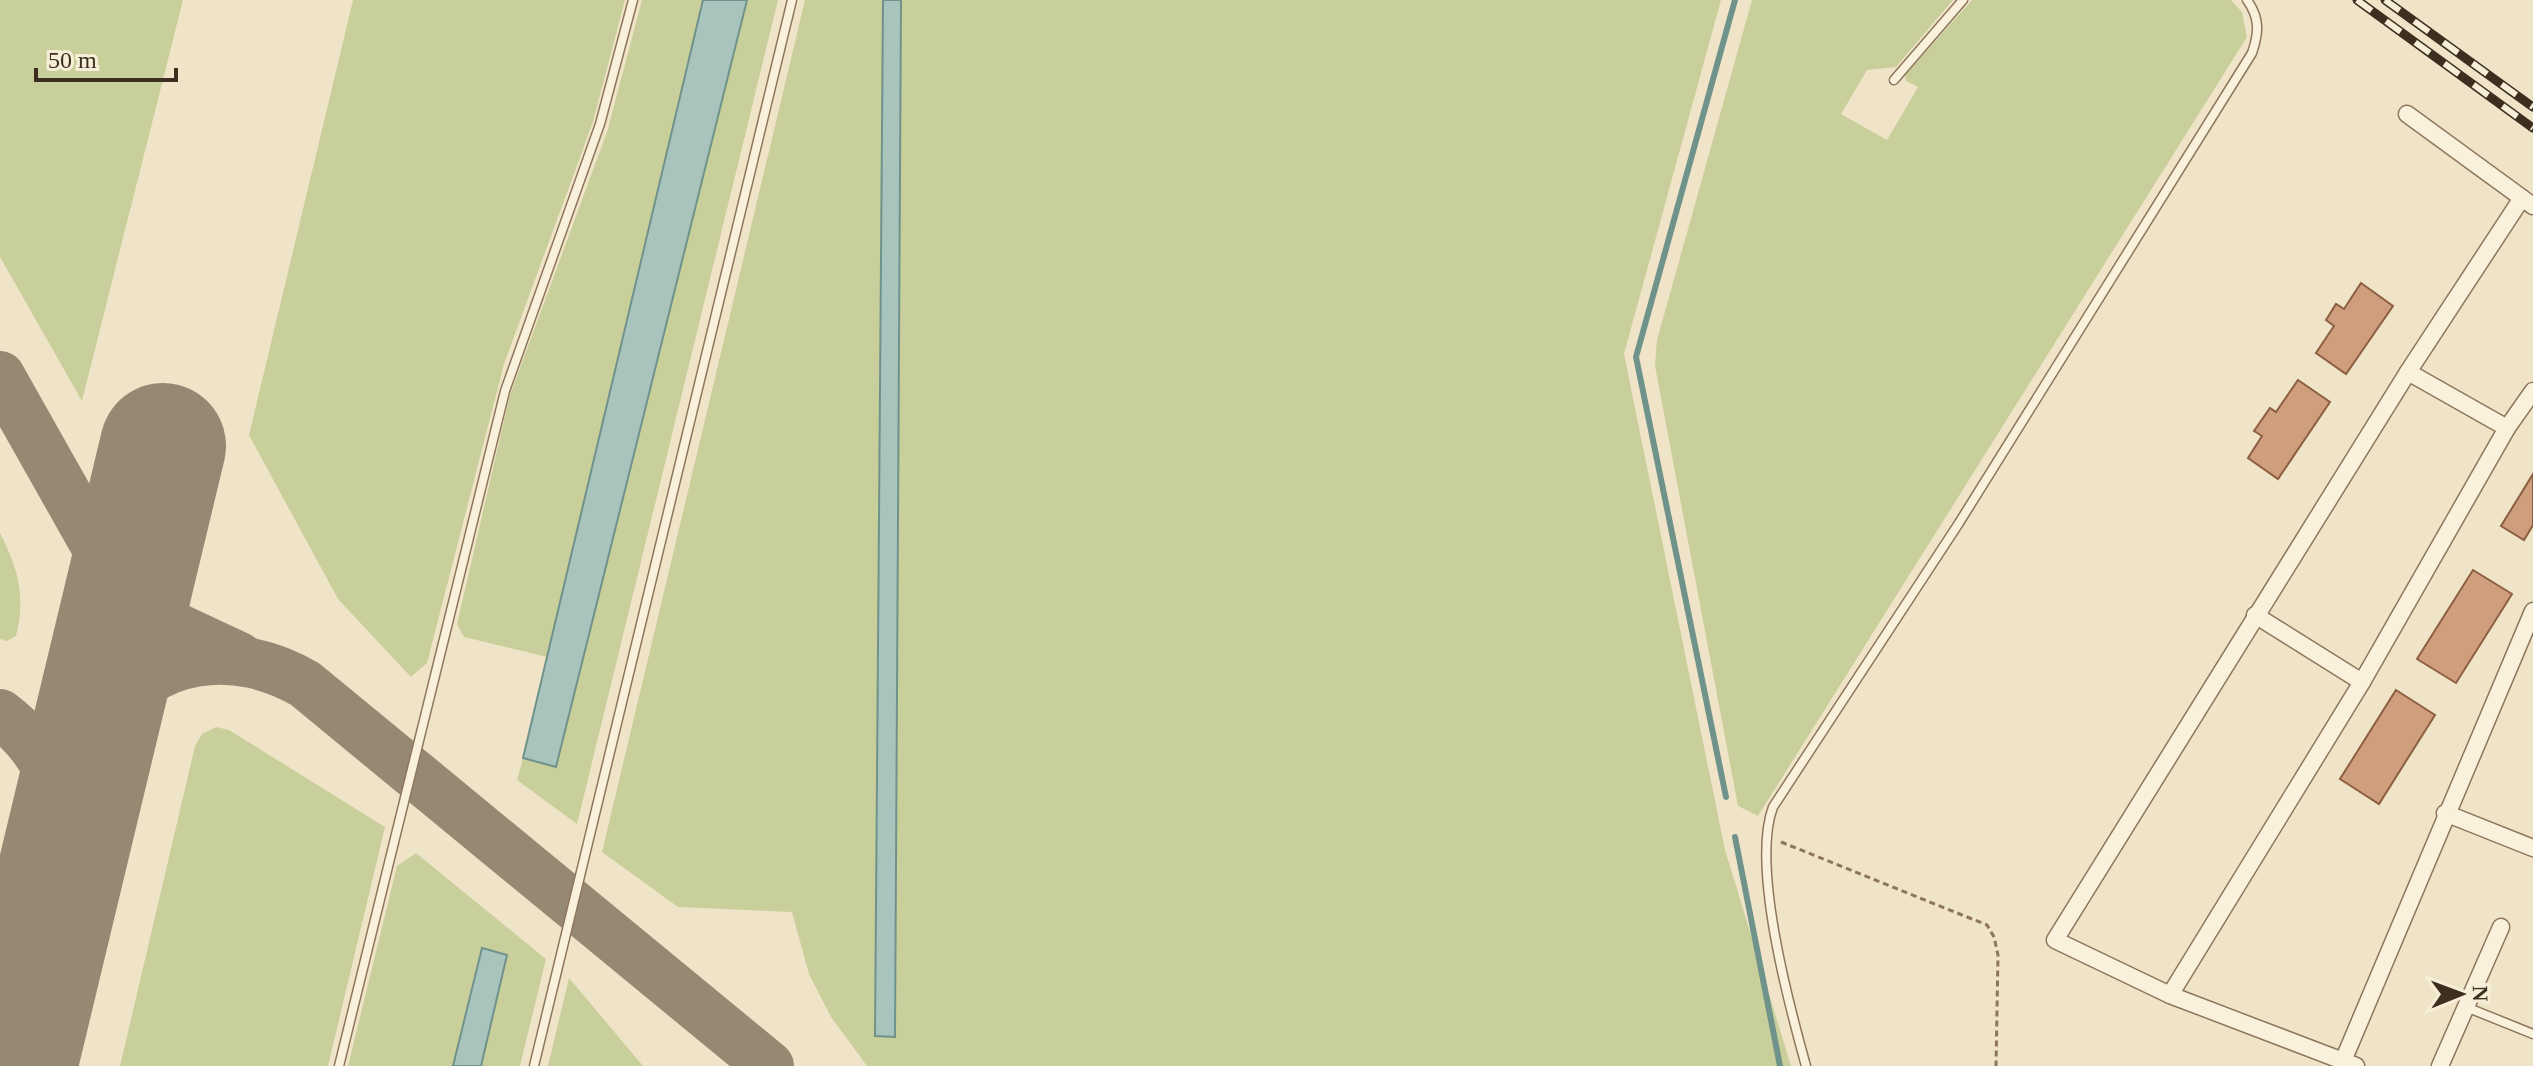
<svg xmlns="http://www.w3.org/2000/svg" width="2533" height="1066" font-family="'Times New Roman',serif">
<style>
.green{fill:#c9cf9b}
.water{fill:#a9c4bc;stroke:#6f938a;stroke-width:2}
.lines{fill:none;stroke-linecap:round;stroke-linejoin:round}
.stream{stroke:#6f938a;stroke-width:6}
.taxiway{stroke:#968974;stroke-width:50}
.runway{stroke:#968974;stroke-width:126}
.building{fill:#cf9f7d;stroke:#8d5f41;stroke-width:2}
.lane-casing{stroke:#8d765c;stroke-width:11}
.street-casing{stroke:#8d765c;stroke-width:19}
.path{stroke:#8d765c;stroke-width:3;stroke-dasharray:6 4;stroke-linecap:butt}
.lane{stroke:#faf1dc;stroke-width:8}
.street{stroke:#faf1dc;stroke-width:16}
.rail-casing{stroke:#3d2e20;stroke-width:9}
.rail{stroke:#f7eed8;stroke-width:6;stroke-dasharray:18;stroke-linecap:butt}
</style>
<rect width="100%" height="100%" fill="#f0e4c8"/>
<!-- green -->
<g class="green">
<polygon points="0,0 183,0 82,401 0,257"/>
<polygon points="353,0 625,0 593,122 504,364 427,663 411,677 338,599 249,435"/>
<polygon points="642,0 703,0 547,657 464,637 457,624 510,395 607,132"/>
<polygon points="747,0 778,0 577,824 517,780 523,758 556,766"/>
<polygon points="805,0 883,0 875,1036 895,1037 901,0 1721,0 1624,354 1725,850 1791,1066 867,1066 831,1017 809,974 792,912 678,907 602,852"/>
<polygon points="1752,0 1953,0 1896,67 1867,70 1841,114 1887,140 1918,87 1906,81 1905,75 1972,0 2231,0 2242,12 2247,37 1758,816 1738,806 1655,366 1657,340"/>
<path d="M0,533C18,568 26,597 16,636L7,641L0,639Z"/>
<polygon points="216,727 229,730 385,827 328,1066 120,1066 195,746 202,734"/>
<polygon points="416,853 546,959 520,1066 481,1066 507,955 482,948 453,1066 348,1066 397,866"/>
<polygon points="569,978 643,1066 548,1066"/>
</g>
<!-- water -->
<g class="water">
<polygon points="703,0 747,0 556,767 523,758"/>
<polygon points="883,0 901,0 895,1037 875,1036"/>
<polygon points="482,948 507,955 481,1066 453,1066"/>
</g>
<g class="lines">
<!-- stream -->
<g class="stream">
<polyline points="1726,797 1636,357 1735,0"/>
<polyline points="1735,837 1780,1066"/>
</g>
<!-- taxiway -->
<g class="taxiway">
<polyline points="0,376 97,548 111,586 117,640"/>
<polyline points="107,561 128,592 162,621 239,657"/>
<path d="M0,714C52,753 67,803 62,867"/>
<path d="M80,793C87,770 93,745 106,724C151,651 237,644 305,684L769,1066"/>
</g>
<!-- runway -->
<polyline class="runway" points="14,1066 163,446"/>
</g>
<!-- building -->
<g class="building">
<polygon points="2361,283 2393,306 2346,374 2316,353 2334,326 2326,320 2336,304 2344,309"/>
<polygon points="2298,380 2330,402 2278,479 2248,458 2262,436 2254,431 2270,408 2276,412"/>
<polygon points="2533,474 2533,525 2524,540 2501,526"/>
<polygon points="2473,570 2512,594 2456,683 2417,659"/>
<polygon points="2396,690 2435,715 2379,804 2340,779"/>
</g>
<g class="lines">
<!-- lane casing -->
<g class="lane-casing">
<g id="lane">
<polyline points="1894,80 1963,0"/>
<polyline points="2466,1007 2533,1034"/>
<polyline points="339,1066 505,391 600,124 633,0"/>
<polyline points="534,1066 792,0"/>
<path d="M1806,1066C1789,1005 1751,865 1773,807L1959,523L2252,53C2259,33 2260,18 2247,0"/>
</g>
</g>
<!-- street casing -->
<g class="street-casing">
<g id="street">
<polyline points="2407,114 2533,206"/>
<polyline points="2408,372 2507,428"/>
<polyline points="2255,615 2362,682"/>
<polyline points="2445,813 2533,848"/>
<polyline points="2170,995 2362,682 2507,428 2533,391"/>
<polyline points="2343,1061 2533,611"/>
<polyline points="2356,1066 2170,995 2055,940 2408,372 2522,198"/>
<polyline points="2440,1066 2501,927"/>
</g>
</g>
<!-- path -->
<polyline class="path" points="1781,842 1987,925 1994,937 1998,955 1996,1066"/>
<!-- lane -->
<use href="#lane" class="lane"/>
<!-- street -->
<use href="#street" class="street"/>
<!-- rail casing -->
<g class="rail-casing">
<g id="rail">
<polyline points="2357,0 2533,128"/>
<polyline points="2385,0 2533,107"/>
</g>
</g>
<!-- rail -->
<use href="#rail" class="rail"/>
</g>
<!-- north arrow -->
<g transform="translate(2461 994) rotate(89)" stroke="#f7eed8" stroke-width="6" paint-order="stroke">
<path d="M0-6L14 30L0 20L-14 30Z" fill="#3d2e20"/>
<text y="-12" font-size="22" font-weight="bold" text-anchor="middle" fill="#3d2e20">N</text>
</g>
<!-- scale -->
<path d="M36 68v12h140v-12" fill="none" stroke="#3d2e20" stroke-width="4"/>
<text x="48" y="68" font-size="24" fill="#3d2e20" stroke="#f7eed8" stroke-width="6" paint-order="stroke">50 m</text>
</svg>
